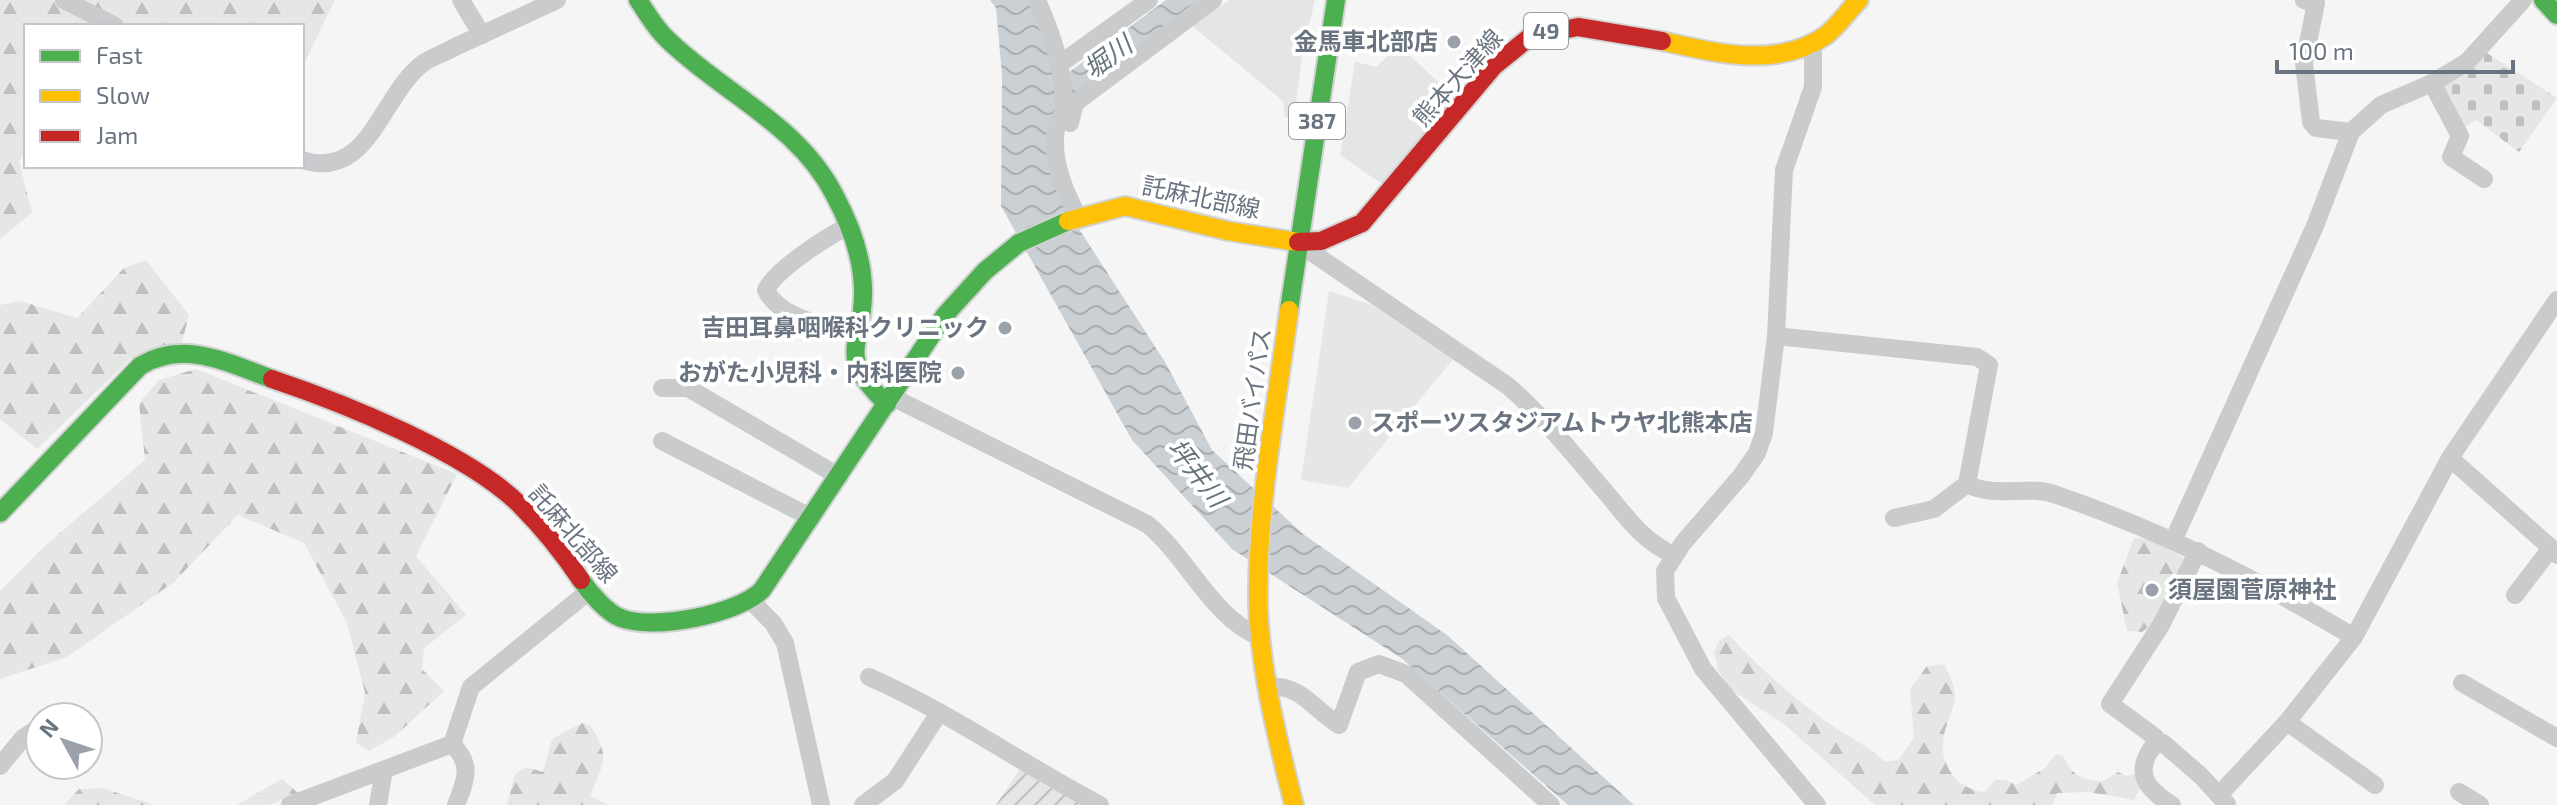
<svg xmlns="http://www.w3.org/2000/svg" width="2557" height="805" font-family="'Exo 2','Noto Sans JP',sans-serif">
<style>
.built{fill:#e4e5e6}
.industrial{fill:url(#industrial-furrows)}
.forest{fill:url(#forest-firs)}
.cemetery{fill:url(#cemetery-stones)}
.pitch{fill:#e4e7e3}
.water{fill:url(#water-waves)}
.lines{fill:none;stroke-linecap:round;stroke-linejoin:round}
.fast-casing{stroke:#d1d2d2;stroke-width:22}
.slow-casing{stroke:#d1d2d2;stroke-width:22}
.jam-casing{stroke:#d1d2d2;stroke-width:22}
.street{stroke:#cacbcc;stroke-width:18}
.fast{stroke:#4caf50;stroke-width:18}
.slow{stroke:#ffc107;stroke-width:18}
.jam{stroke:#c62828;stroke-width:18}
.poi-dot{fill:#9ba1aa;stroke:#fff;stroke-width:3}
.labels{text-anchor:middle;stroke-width:8;stroke-linejoin:round;paint-order:stroke}
.shield{fill:#fff;stroke:#979ea7;stroke-width:2}
.shield-label{font-size:22px;font-weight:bold;fill:#6a7481}
.poi-label{font-size:24px;font-weight:bold;fill:#6a7481;stroke:#fff;text-anchor:end}
.street-label{font-size:24px;fill:#6a7481;stroke:#fff}
.water-label{font-size:26px;font-style:italic;fill:#65747d;stroke:#fff}
</style>
<defs>
<pattern id="industrial-furrows" width="10" height="10" patternUnits="userSpaceOnUse" patternTransform="scale(2)"><rect width="10" height="10" fill="#e4e5e6"/><path d="M-1 1l2-2M0 10L10 0M9 11l2-2" fill="none" stroke="#bdbec0"/></pattern>
<pattern id="forest-firs" width="22" height="20" patternUnits="userSpaceOnUse" patternTransform="scale(2)"><rect width="22" height="20" fill="#e4e7e3"/><path d="M5 1l3.5 6h-7zM16 11l3.5 6h-7z" fill="#bdc0bd"/></pattern>
<pattern id="cemetery-stones" width="16" height="16" patternUnits="userSpaceOnUse" patternTransform="scale(2)"><rect width="16" height="16" fill="#e4e7e3"/><path d="M2 7V4a2 2 0 0 1 4 0v3zM10 15v-3a2 2 0 0 1 4 0v3z" fill="#bdc0bd"/></pattern>
<pattern id="water-waves" width="16" height="10" patternUnits="userSpaceOnUse" patternTransform="scale(2)"><rect width="16" height="10" fill="#cad0d4"/><path d="M0 5q4-4 8 0t8 0" fill="none" stroke="#a8adb1"/></pattern>
</defs>
<rect width="100%" height="100%" fill="#f5f5f5"/>
<!-- built -->
<g class="built">
<polygon points="1230,0 1315,0 1302,54 1294,119 1285,117 1283,101 1191,25"/>
<polygon points="1398,45 1458,100 1385,186 1340,155 1355,62 1377,67"/>
</g>
<!-- industrial -->
<polygon class="industrial" points="1020,769 1046,786 1086,805 996,805"/>
<!-- forest -->
<g class="forest">
<polygon points="0,0 335,0 302,68 302,26 26,26 26,152 19,161 32,213 0,239"/>
<polygon points="146,260 189,315 182,342 130,359 37,449 0,419 0,305 20,301 77,318 124,268"/>
<polygon points="196,369 457,474 416,556 466,615 424,648 422,669 444,691 395,736 369,751 356,743 365,693 347,623 304,543 238,515 174,582 67,657 0,679 0,591 46,545 145,460 139,403 159,380"/>
<polygon points="2134,538 2152,539 2186,559 2157,621 2142,632 2127,631 2117,583"/>
<path d="M1729,635C1760,669 1805,709 1844,733C1860,743 1871,749 1885,762L1898,760L1914,738L1910,689L1927,666L1944,664C1948,673 1954,683 1955,693C1955,709 1947,720 1944,735C1937,763 1958,791 1985,792L1995,780H2006L2016,785L2045,768L2056,754L2064,757C2071,776 2085,781 2104,781L2118,772L2127,776L2137,774L2140,787L2134,800L2089,792L2057,793L2052,805H1875L1784,724L1730,689L1718,670L1714,652L1719,641Z"/>
<path d="M582,723L590,725C611,758 604,761 590,796L609,805H507L515,774L526,767L543,772L552,739Z"/>
<polygon points="282,779 298,793 269,805 237,805"/>
<polygon points="102,788 152,804 154,805 64,805 79,789"/>
</g>
<!-- cemetery -->
<polygon class="cemetery" points="2487,53 2557,98 2519,152 2476,120 2464,128 2442,84 2469,69"/>
<!-- pitch -->
<polygon class="pitch" points="1329,291 1372,305 1453,359 1348,488 1301,480"/>
<!-- water -->
<polygon class="water" points="990,0 1029,0 1068,73 1166,0 1202,0 1057,111 1059,198 1165,362 1212,450 1303,534 1447,635 1634,805 1568,805 1401,658 1232,549 1132,440 1001,206 1002,75 996,8"/>
<g class="lines">
<!-- fast casing -->
<g class="fast-casing">
<g id="fast">
<path d="M638,0C647,13 655,28 667,39C722,93 799,124 835,196C850,224 862,256 863,288C865,347 833,353 887,404"/>
<polyline points="2543,0 2557,15"/>
<polyline points="1289,310 1336,0"/>
<path d="M0,513L140,366C184,339 228,363 272,379"/>
<path d="M581,580C590,593 607,613 621,618C654,631 738,614 762,590L945,315L985,271L1019,243L1068,221"/>
</g>
</g>
<!-- slow casing -->
<g class="slow-casing">
<g id="slow">
<path d="M1662,41C1715,53 1776,69 1825,36C1837,27 1848,11 1859,0"/>
<polyline points="1068,221 1125,206 1228,231 1298,242"/>
<path d="M1289,310C1277,402 1259,495 1258,589C1257,659 1277,738 1294,805"/>
</g>
</g>
<!-- jam casing -->
<g class="jam-casing">
<g id="jam">
<polyline points="1298,242 1321,241 1362,223 1494,66 1531,36 1578,27 1662,41"/>
<path d="M272,379C343,403 466,452 519,504C542,527 563,553 581,580"/>
</g>
</g>
<!-- street -->
<g class="street">
<polyline points="64,0 115,26"/>
<polyline points="461,0 482,35"/>
<path d="M1037,0C1052,35 1064,68 1064,107C1063,116 1058,121 1056,130C1051,160 1065,193 1079,218"/>
<polyline points="2304,0 2316,3 2304,63 2311,122 2316,128 2351,132"/>
<polyline points="1813,45 1813,87 1784,170 1776,336 1764,433 1757,453 1741,476 1683,543 1665,571 1666,598 1703,669 1817,805"/>
<polyline points="1060,64 1149,0"/>
<polyline points="2432,83 2460,136 2451,157 2484,179"/>
<polyline points="1070,123 1075,103 1213,0"/>
<path d="M302,160C369,181 380,97 422,64C431,57 445,53 455,47C489,31 523,16 557,0"/>
<path d="M848,226C827,237 776,269 766,290C779,319 828,326 855,335"/>
<path d="M1298,243L1508,386C1543,416 1572,453 1602,488C1625,514 1641,541 1674,555"/>
<polyline points="1776,336 1977,357 1989,365 1967,484 1934,509 1894,518"/>
<polyline points="662,388 688,388 840,477"/>
<path d="M892,397L1147,524C1188,557 1211,617 1260,637"/>
<polyline points="662,441 812,518"/>
<polyline points="2450,458 2551,548"/>
<path d="M1967,484C1996,499 2028,484 2057,495C2167,533 2254,578 2354,637"/>
<polyline points="2174,539 2315,226 2351,132 2381,105 2432,83 2467,62 2523,0"/>
<polyline points="2515,595 2551,548 2557,555"/>
<polyline points="751,601 773,623 785,643 821,805"/>
<path d="M869,677C949,712 1022,764 1100,805"/>
<polyline points="2462,683 2557,738"/>
<path d="M1267,686C1304,686 1310,707 1339,725L1358,672L1379,664L1406,674L1551,805"/>
<polyline points="57,717 63,713"/>
<polyline points="2287,722 2375,785"/>
<polyline points="452,744 471,687 589,591"/>
<path d="M452,744C473,765 466,779 456,805"/>
<polyline points="2155,745 2163,743 2201,776 2227,804"/>
<polyline points="0,766 23,738 40,727"/>
<polyline points="2459,792 2480,805"/>
<polyline points="2219,795 2287,722 2354,637 2450,458 2557,300"/>
<polyline points="290,805 452,744"/>
<polyline points="378,805 384,770"/>
<polyline points="863,805 895,781 939,713"/>
<path d="M2172,805C2153,793 2135,779 2148,754C2152,747 2155,746 2155,737L2110,704L2161,625L2198,551"/>
</g>
<!-- fast -->
<use href="#fast" class="fast"/>
<!-- slow -->
<use href="#slow" class="slow"/>
<!-- jam -->
<use href="#jam" class="jam"/>
</g>
<!-- markers -->
<g class="poi-dot">
<circle cx="1454" cy="42" r="8"/>
<circle cx="1005" cy="328" r="8"/>
<circle cx="958" cy="373" r="8"/>
<circle cx="1355" cy="423" r="8"/>
<circle cx="2152" cy="590" r="8"/>
</g>
<g class="labels">
<!-- shield labels -->
<g class="shield">
<rect x="1524" y="13" width="44" height="36" rx="6"/>
<rect x="1289" y="103" width="56" height="36" rx="6"/>
</g>
<g class="shield-label">
<text x="1546" y="39">49</text>
<text x="1317" y="129">387</text>
</g>
<!-- poi labels -->
<g class="poi-label">
<text x="1438" y="50">金馬車北部店</text>
<text x="989" y="336">吉田耳鼻咽喉科クリニック</text>
<text x="942" y="381">おがた小児科・内科医院</text>
<text x="1371" y="431" text-anchor="start">スポーツスタジアムトウヤ北熊本店</text>
<text x="2168" y="598" text-anchor="start">須屋園菅原神社</text>
</g>
<!-- street labels -->
<g class="street-label">
<text transform="translate(1458 78) rotate(-48)" y="8">熊本大津線</text>
<text transform="translate(1201 198) rotate(12)" y="8">託麻北部線</text>
<text transform="translate(1253 399) rotate(-82)" y="8">飛田バイパス</text>
<text transform="translate(573 534) rotate(49)" y="8">託麻北部線</text>
</g>
<!-- water labels -->
<g class="water-label">
<text transform="translate(1108 57) rotate(-36)" y="9">堀川</text>
<text transform="translate(1197 473) rotate(52)" y="9">坪井川</text>
</g>
</g>
<!-- legend -->
<rect x="24" y="24" width="280" height="144" fill="#ffffff" stroke="#c3c7cd" stroke-width="2"/>
<rect x="40" y="50" width="40" height="12" fill="#4caf50" stroke="#c3c7cd" stroke-width="2"/>
<text x="96" y="64" font-size="24" fill="#6a7481">Fast</text>
<rect x="40" y="90" width="40" height="12" fill="#ffc107" stroke="#c3c7cd" stroke-width="2"/>
<text x="96" y="104" font-size="24" fill="#6a7481">Slow</text>
<rect x="40" y="130" width="40" height="12" fill="#c62828" stroke="#c3c7cd" stroke-width="2"/>
<text x="96" y="144" font-size="24" fill="#6a7481">Jam</text>
<!-- north arrow -->
<g transform="translate(64 741) rotate(310)"><circle r="38" fill="#ffffff" stroke="#c3c7cd" stroke-width="2"/>
<path d="M0-6L14 30L0 20L-14 30Z" fill="#9ba1aa"/>
<text y="-12" font-size="22" font-weight="bold" text-anchor="middle" fill="#6a7481">N</text>
</g>
<!-- scale -->
<path d="M2277 60v12h236v-12" fill="none" stroke="#6a7481" stroke-width="4"/>
<text x="2289" y="60" font-size="24" fill="#6a7481" stroke="#ffffff" stroke-width="6" paint-order="stroke">100 m</text>
</svg>
